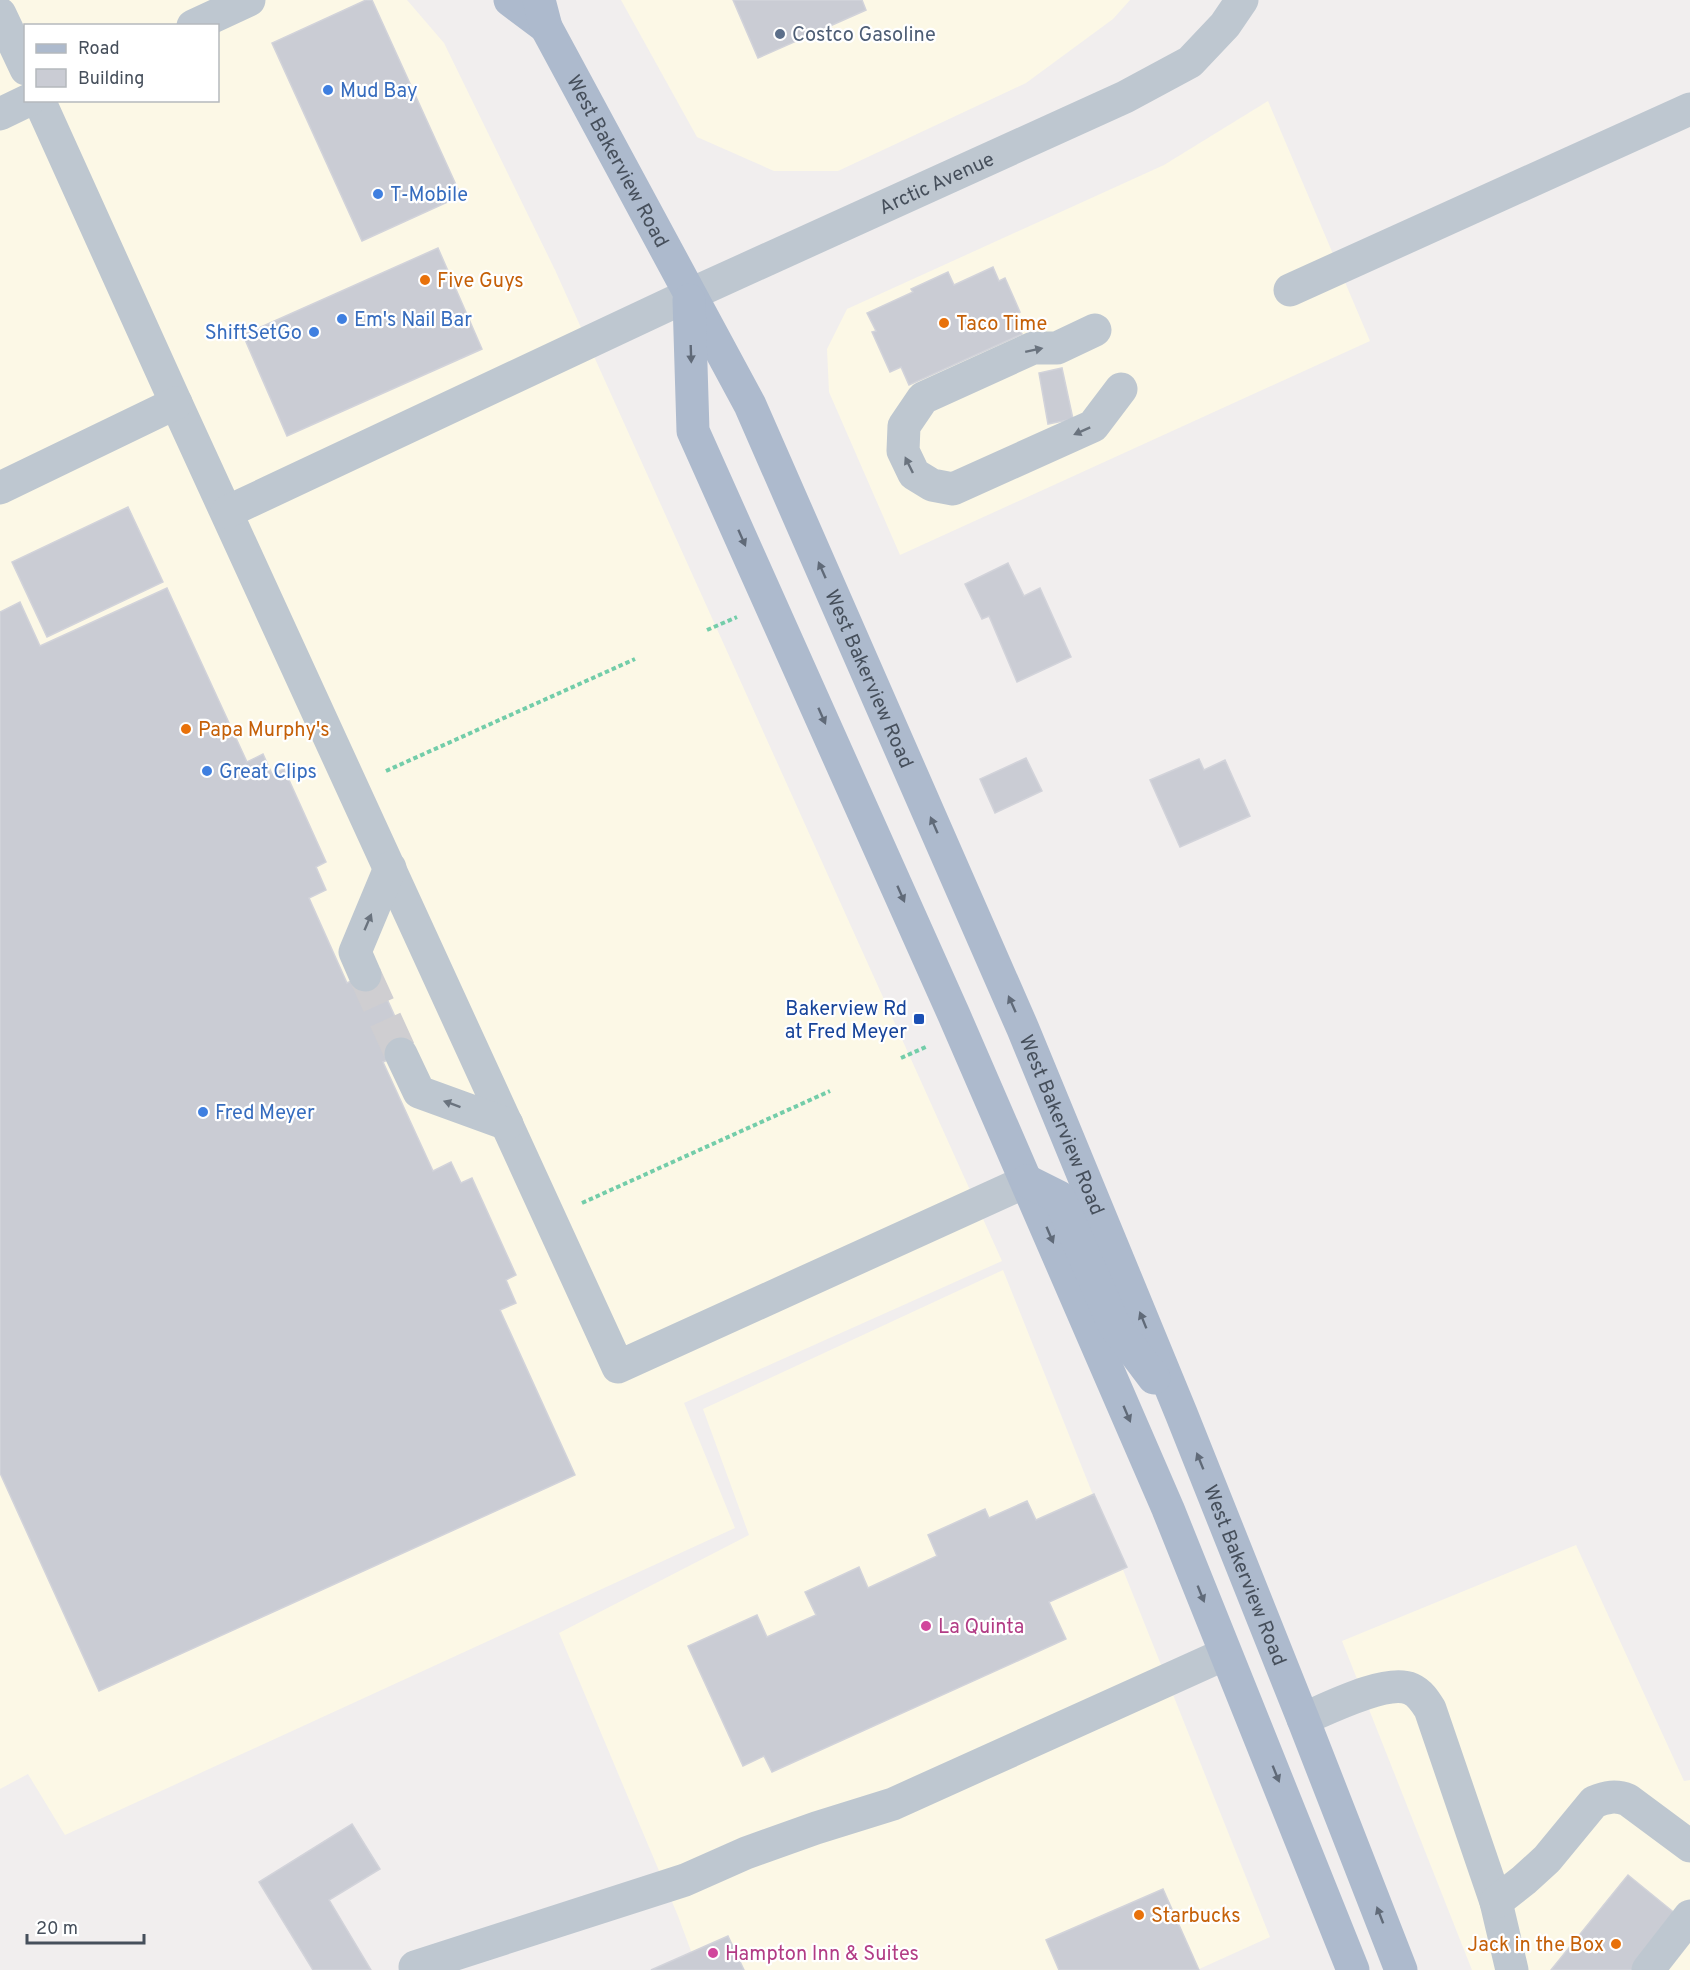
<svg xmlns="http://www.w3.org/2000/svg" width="1690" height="1970" font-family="Overpass,sans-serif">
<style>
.commercial{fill:#fcf8e6;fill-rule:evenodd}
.building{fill:#caccd4;stroke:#d2d3da;stroke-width:1.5}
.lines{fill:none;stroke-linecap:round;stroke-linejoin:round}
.minor-tunnel{stroke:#cfced1;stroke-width:33;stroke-dasharray:33 16;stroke-linecap:butt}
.path{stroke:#73cda9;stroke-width:4;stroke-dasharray:4.5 3;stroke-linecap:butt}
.minor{stroke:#bec7d0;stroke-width:33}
.major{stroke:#adbacd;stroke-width:33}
.oneway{fill:#6a737e}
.oneway2{fill:#606a78}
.service-dot{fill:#5c6f8a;stroke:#fff;stroke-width:2}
.shop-dot{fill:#3f7fe0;stroke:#fff;stroke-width:2}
.food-dot{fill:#e8710a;stroke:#fff;stroke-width:2}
.transit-dot{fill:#1a4fb4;stroke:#fff;stroke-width:2}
.hotel-dot{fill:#d1479c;stroke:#fff;stroke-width:2}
.labels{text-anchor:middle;stroke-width:4.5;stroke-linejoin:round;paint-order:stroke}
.service-label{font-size:20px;fill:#4e5e75;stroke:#fff;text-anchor:start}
.shop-label{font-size:20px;fill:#366cbe;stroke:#fff;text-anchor:start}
.street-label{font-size:20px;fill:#464f5b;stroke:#fff}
.food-label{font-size:20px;fill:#c56008;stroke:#fff;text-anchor:start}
.transit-label{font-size:20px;fill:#164399;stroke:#fff;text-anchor:end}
.hotel-label{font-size:20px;fill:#b23c85;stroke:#fff;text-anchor:start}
</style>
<rect width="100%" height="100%" fill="#f1eeee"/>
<!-- commercial -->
<g class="commercial">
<path d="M0,0H407L444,43L555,270L1002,1261L684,1403L735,1528L65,1835L28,1774L0,1789ZM26,26H218V100H26Z"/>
<polygon points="621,0 1130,0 1113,19 1026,83 838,171 774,171 697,137"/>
<polygon points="1268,101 1370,341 900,555 829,392 827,349 847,309 1164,165"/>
<polygon points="1003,1270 1270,1937 1197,1970 698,1970 678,1916 559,1633 749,1535 703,1409"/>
<polygon points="1576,1545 1684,1781 1690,1780 1690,1970 1472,1970 1342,1641"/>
</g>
<!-- building -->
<g class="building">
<polygon points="366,0 372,0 461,196 362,241 272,43"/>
<polygon points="733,0 862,0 866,10 758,58"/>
<polygon points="438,248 482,349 287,436 243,335"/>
<polygon points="993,267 999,281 1005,278 1020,312 1013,315 1022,334 909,385 901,367 890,372 872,332 876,331 867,313 913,292 911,289 948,272 954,285"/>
<polygon points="1062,368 1073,419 1048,424 1039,373"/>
<polygon points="128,507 163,582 47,637 12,562"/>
<polygon points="1008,563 1024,596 1040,588 1071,657 1017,682 989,616 982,619 965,584"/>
<polygon points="167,588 247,762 263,754 272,774 284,769 326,862 316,867 326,890 309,898 347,983 374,970 410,1050 383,1062 433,1171 451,1162 461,1183 472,1178 516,1275 506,1280 516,1303 500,1310 575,1475 99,1691 0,1473 0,612 20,602 40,646"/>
<polygon points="1026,758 1042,791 995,813 980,779"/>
<polygon points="1199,759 1204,770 1225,760 1250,816 1180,847 1150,780"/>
<polygon points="1094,1494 1127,1567 1049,1602 1066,1639 772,1772 764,1756 743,1766 688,1646 757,1615 767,1637 816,1615 805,1592 859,1567 868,1588 937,1556 928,1535 985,1509 989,1518 1027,1501 1036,1520"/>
<polygon points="352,1824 380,1869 329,1900 371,1970 313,1970 259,1882"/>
<polygon points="1628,1875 1682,1919 1640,1970 1551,1970"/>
<polygon points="1163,1889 1199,1970 1059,1970 1046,1940"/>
<polygon points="728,1936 744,1970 651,1970"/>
</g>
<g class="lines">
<!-- minor-tunnel -->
<polyline class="minor-tunnel" points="365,975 401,1054"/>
<!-- path -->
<g class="path">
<polyline points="707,630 737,617"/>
<polyline points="386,771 635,659"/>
<polyline points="901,1058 928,1046"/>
<polyline points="582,1203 830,1091"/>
</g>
<!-- minor -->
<g class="minor">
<polyline points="0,14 26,69"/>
<polyline points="193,26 249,0"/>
<polyline points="39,100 176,403 618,1367 1027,1181"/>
<polyline points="0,114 29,100"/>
<polyline points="1290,290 1690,109"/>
<polyline points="1095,330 1057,348 1033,348 923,398 904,426 903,451 914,474 932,485 953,489 1093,426 1121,389"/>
<polyline points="0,488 176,403"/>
<path id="s1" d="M227,512L689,295L1125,97L1190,62L1225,25L1242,0"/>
<polyline points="365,975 355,952 390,868"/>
<polyline points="401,1054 419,1092 507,1124"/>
<path d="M1303,1719C1327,1709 1387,1678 1411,1689C1420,1693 1425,1701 1430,1709L1496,1902L1512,1970"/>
<path d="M1496,1902L1524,1880L1547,1859L1594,1802C1606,1797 1616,1795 1628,1800L1690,1846"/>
<polyline points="415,1967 685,1880 746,1853 816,1828 893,1804 1225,1654"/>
<polyline points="1648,1970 1690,1916"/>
</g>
<!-- major -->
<g class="major">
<polyline points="510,0 546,27"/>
<path id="s2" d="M539,0L546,27L750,405L1023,1029L1181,1413L1303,1719L1401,1970"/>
<polyline points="689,300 693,431 954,1015 1168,1509 1353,1970"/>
<polyline points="1027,1181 1059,1197 1114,1325 1154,1378"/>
</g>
</g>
<!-- one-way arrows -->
<defs><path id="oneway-solid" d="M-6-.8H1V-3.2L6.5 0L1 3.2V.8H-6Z" transform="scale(1.5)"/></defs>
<g class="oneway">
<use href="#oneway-solid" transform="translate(1034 350) rotate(-12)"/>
<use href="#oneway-solid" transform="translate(1082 431) rotate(156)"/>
<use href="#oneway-solid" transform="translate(909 465) rotate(-116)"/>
<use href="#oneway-solid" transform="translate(368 922) rotate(-67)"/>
<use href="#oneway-solid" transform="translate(452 1104) rotate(-160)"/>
</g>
<g class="oneway2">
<use href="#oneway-solid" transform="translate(691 354) rotate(88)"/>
<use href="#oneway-solid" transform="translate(742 538) rotate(66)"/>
<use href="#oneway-solid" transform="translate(822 570) rotate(-114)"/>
<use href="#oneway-solid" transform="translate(822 716) rotate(66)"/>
<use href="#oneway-solid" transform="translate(934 825) rotate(-114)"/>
<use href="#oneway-solid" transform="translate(901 894) rotate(66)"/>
<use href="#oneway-solid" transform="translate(1012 1004) rotate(-114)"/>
<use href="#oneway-solid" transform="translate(1050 1235) rotate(67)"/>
<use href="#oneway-solid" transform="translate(1143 1320) rotate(-112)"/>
<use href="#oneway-solid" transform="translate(1127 1414) rotate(67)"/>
<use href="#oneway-solid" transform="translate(1200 1461) rotate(-112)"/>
<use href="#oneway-solid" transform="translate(1201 1594) rotate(68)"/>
<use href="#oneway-solid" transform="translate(1276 1774) rotate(68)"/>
<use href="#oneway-solid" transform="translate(1380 1915) rotate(-111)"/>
</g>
<!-- markers -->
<circle class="service-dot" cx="780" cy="34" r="6"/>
<g class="shop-dot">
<circle cx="328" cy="90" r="6"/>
<circle cx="378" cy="194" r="6"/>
<circle cx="342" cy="319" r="6"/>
<circle cx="314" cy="332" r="6"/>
<circle cx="207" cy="771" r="6"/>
<circle cx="203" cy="1112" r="6"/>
</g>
<g class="food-dot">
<circle cx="425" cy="280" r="6"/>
<circle cx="944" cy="323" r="6"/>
<circle cx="186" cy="729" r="6"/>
<circle cx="1139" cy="1915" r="6"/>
<circle cx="1616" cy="1944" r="6"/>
</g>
<rect class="transit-dot" x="913" y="1013" width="12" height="12" rx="3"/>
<g class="hotel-dot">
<circle cx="926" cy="1626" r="6"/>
<circle cx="713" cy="1953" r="6"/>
</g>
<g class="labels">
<!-- service labels -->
<g class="service-label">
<text x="792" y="41">Costco Gasoline</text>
</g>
<!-- shop labels -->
<g class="shop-label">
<text x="340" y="97">Mud Bay</text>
<text x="390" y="201">T-Mobile</text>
<text x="354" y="326">Em's Nail Bar</text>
<text x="302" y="339" text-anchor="end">ShiftSetGo</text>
<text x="219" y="778">Great Clips</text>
<text x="215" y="1119">Fred Meyer</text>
</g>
<!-- street labels -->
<g class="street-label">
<text dy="7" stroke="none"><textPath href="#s2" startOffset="180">West Bakerview Road</textPath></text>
<text dy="7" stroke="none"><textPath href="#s1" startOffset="782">Arctic Avenue</textPath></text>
<text dy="7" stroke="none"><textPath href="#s2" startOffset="756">West Bakerview Road</textPath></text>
<text dy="7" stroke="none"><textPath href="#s2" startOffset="1242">West Bakerview Road</textPath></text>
<text dy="7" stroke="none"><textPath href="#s2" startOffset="1728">West Bakerview Road</textPath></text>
</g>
<!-- food labels -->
<g class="food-label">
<text x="437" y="287">Five Guys</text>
<text x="956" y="330">Taco Time</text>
<text x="198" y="736">Papa Murphy's</text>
<text x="1151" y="1922">Starbucks</text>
<text x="1604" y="1951" text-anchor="end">Jack in the Box</text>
</g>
<!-- transit labels -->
<g class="transit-label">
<text x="907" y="1015">Bakerview Rd<tspan x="907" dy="23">at Fred Meyer</tspan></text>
</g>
<!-- hotel labels -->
<g class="hotel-label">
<text x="938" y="1633">La Quinta</text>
<text x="725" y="1960">Hampton Inn &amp; Suites</text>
</g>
</g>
<!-- legend -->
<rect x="24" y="24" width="195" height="78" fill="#ffffff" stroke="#b5b9bd" stroke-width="1.5"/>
<rect x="36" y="44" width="30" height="9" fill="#adbacd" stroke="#b5b9bd" stroke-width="1.5"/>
<text x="78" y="54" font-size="18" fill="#464f5b">Road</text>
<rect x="36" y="69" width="30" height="18" fill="#caccd4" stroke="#b5b9bd" stroke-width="1.5"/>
<text x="78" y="84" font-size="18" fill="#464f5b">Building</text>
<!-- scale -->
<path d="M27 1934v9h117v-9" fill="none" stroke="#464f5b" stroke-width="3"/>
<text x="36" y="1934" font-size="18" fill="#464f5b" stroke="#ffffff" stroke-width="4.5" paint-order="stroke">20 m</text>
</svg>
